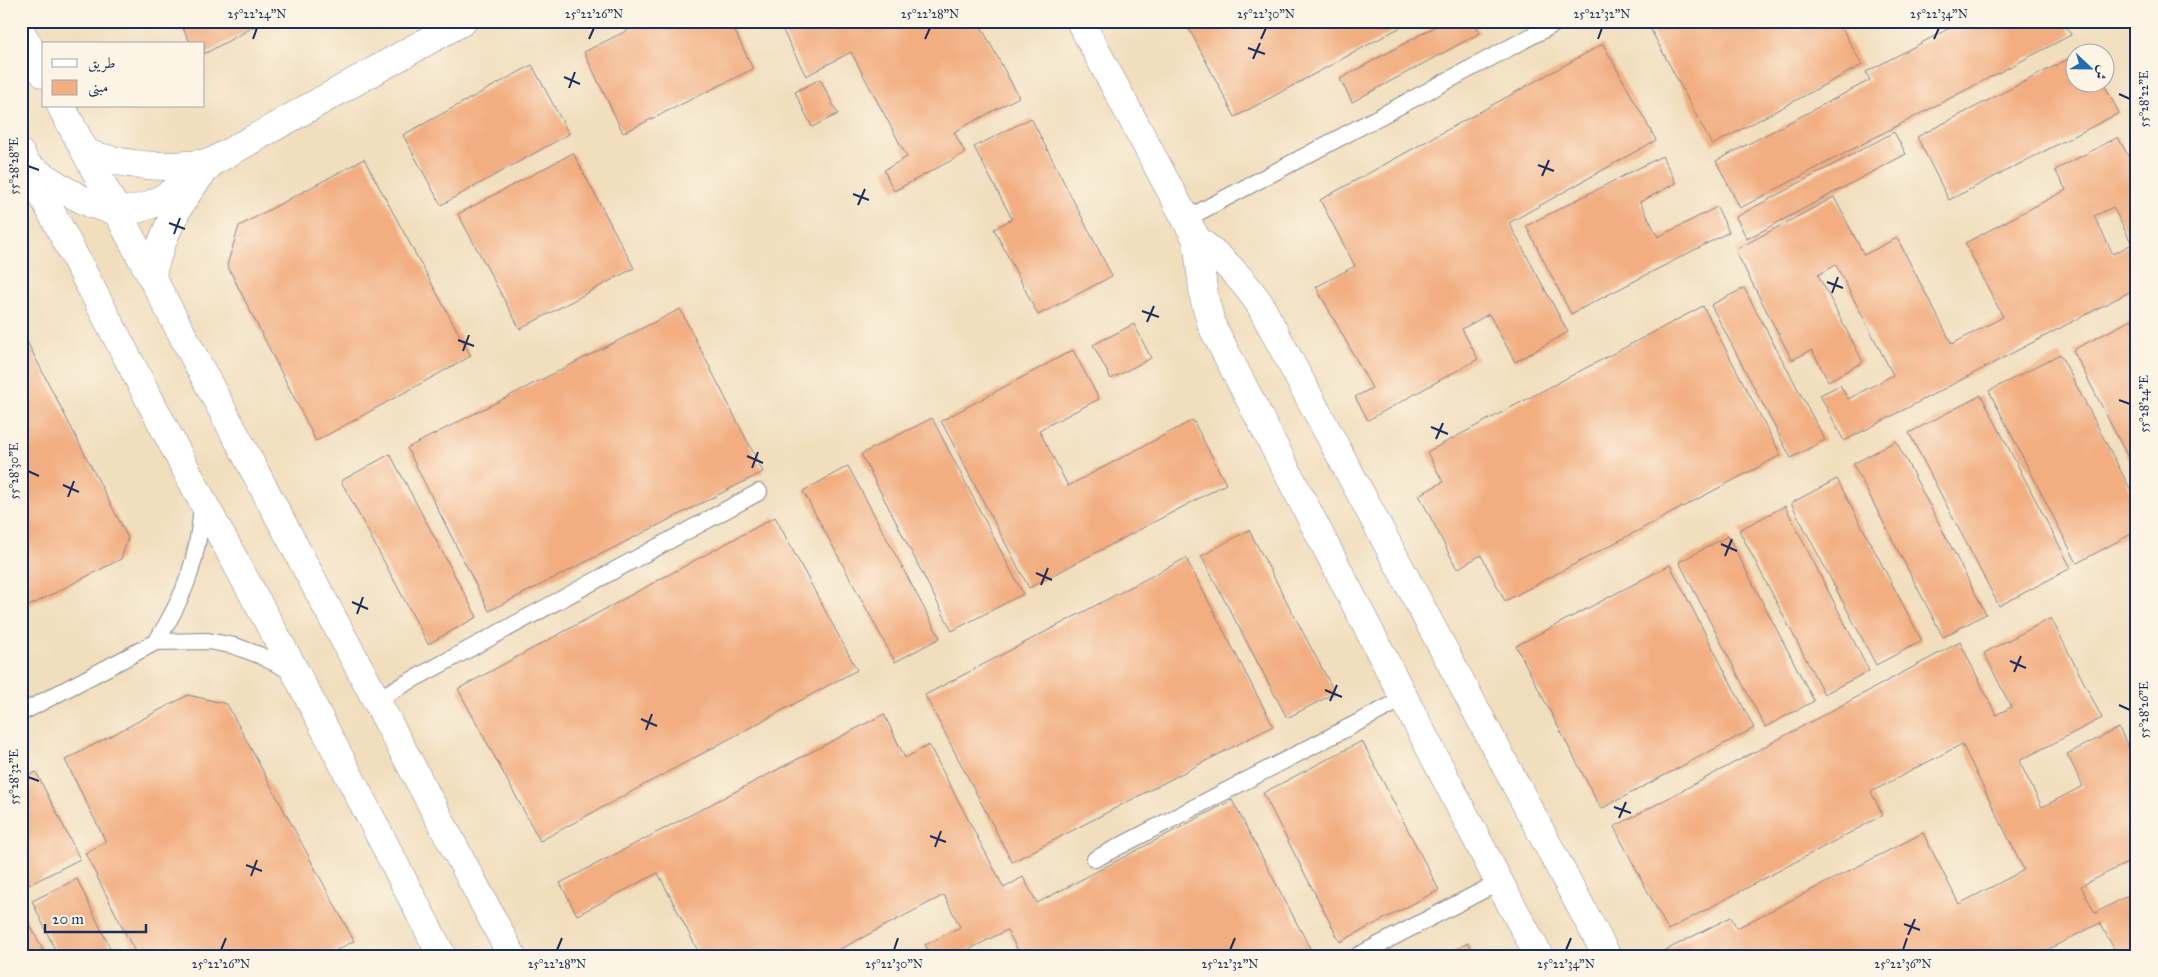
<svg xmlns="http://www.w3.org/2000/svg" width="2158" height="977" font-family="'IM FELL Great Primer',Amiri,serif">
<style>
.building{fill:#f2ad80;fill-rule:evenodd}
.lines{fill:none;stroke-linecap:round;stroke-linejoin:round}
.lane-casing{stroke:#86868e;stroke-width:18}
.street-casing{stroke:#86868e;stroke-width:29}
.secondary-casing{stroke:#86868e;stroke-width:29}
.lane{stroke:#fff;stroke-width:16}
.street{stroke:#fff;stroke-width:28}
.secondary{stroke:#fff;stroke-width:28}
.ticks{fill:none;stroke:#1b2f5e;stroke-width:2}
.neatline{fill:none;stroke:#1b2f5e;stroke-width:2}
.ticks-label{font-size:12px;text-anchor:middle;fill:#1b2f5e}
</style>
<rect width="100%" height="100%" fill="#fcf5e5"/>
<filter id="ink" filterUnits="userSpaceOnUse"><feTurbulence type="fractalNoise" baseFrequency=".02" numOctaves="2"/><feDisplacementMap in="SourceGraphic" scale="10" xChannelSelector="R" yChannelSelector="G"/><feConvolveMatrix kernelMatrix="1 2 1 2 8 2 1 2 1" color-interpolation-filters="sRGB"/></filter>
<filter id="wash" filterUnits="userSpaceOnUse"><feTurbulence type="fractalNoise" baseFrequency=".0096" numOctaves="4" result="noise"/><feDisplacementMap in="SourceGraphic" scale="20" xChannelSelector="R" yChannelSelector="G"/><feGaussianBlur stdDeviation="1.12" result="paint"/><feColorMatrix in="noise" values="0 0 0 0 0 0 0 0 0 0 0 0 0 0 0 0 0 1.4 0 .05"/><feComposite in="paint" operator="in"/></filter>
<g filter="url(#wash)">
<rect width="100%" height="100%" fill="#f1debd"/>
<g id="blocks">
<!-- building -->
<g class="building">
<polygon points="179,21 265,21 204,54 204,44 191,44"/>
<polygon points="646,21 730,21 753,69 623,133 584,52"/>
<polygon points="778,21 978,21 1019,97 954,132 965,153 894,191 884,170 907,157 851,52 806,76"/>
<polygon points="1185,21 1412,21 1235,117"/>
<polygon points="1445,21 1474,21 1480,33 1352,102 1340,79"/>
<polygon points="1663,21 1838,21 1862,65 1712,145 1650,28"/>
<polygon points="1963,21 2064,21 2071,35 1740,208 1716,161 1870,80 1866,72"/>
<polygon points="1603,44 1656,140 1509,223 1568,332 1515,362 1489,314 1462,329 1478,359 1368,420 1355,397 1372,388 1316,287 1355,266 1320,200"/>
<polygon points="2076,55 2076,82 2103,82 2119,113 1949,200 1917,137"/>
<polygon points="532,65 569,134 441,205 403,135"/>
<polygon points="820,79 838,114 812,127 795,92"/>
<polygon points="1031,118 1112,276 1038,315 994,229 1012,219 974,147"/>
<polygon points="1894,132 1906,154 1747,239 1736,217"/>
<path d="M2118,137L2137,173V288L1844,441L1820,395L1840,385L1848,399L1893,375L1836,265L1818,275L1863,362L1828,381L1812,350L1792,360L1735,250L1834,197L1864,255L1897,238L1952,344L2003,317L1965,243L2066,190L2055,170ZM2113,207L2132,244L2113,254L2094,216Z"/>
<polygon points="573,153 634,268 520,329 458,214"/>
<polygon points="1662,156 1676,183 1640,202 1658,237 1717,207 1729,232 1571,314 1526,226"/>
<polygon points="364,159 471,356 316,441 227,265 239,226"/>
<polygon points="1744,288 1825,440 1791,458 1711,305"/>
<polygon points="1703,306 1781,455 1505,601 1481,555 1457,569 1419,495 1443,482 1427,452"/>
<polygon points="680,309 763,472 489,611 407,448"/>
<polygon points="2137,317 2137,475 2073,350"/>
<polygon points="1134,324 1151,358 1111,379 1093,345"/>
<polygon points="21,330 128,538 121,559 21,610"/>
<polygon points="1073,350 1099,399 1039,430 1068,486 1193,420 1226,484 1029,588 941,421"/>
<polygon points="2060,354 2137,502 2137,531 2077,563 1989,391"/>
<polygon points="1981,395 2071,568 1999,606 1909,433"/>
<polygon points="932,418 1023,594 952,631 861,454"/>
<polygon points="1896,441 1986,614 1943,637 1853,464"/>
<polygon points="390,454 477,617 428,644 341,481"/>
<polygon points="848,466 940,638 895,662 803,491"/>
<polygon points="1837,479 1922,641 1876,665 1791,503"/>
<polygon points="1785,506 1869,671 1824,694 1739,530"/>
<polygon points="775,517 857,670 540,841 458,689"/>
<polygon points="1249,530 1335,693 1287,718 1201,556"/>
<polygon points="1728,536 1814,701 1765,727 1679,562"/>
<polygon points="1186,558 1273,726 1012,862 925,695"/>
<polygon points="1670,565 1754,728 1601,809 1516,646"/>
<polygon points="2051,618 2102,718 2019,761 2042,807 2083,786 2067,754 2119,728 2137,765 2137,858 2081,886 2095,913 2137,891 2137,956 2118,956 2100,923 2035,956 1666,956 1664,951 1731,917 1737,928 1923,833 1959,904 2024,870 1962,744 1871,792 1883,815 1668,930 1614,827 1960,642 1996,715 2011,707 1984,653"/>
<polygon points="188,695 227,704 354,941 325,956 137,956 85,853 106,842 65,760"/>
<polygon points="884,714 905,758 929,745 1004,888 1023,877 1037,903 1232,800 1312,952 1304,956 1021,956 1007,930 956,956 931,956 925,945 960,927 944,895 827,956 688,956 698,951 658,873 577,915 560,883"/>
<polygon points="1362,741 1439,890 1340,942 1263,793"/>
<polygon points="36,772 80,859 21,889 21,779"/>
<polygon points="77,879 110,948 93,956 58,956 32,901"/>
<polygon points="21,908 46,956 21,956"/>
<polygon points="1468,943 1475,956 1444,956"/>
<polygon points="1387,946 1392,956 1368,956"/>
</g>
</g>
</g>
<g filter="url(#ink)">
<use href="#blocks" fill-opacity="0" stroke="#86868e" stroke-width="1"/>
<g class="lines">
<!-- lane casing -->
<g class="lane-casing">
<g id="lane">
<polyline points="1186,219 1560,21"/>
<path d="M156,642C186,594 198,561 202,504"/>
<polyline points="375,700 759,492"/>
<polyline points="21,713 156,642 208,641 235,646 259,655 295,673"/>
<polyline points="1095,859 1405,698"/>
<polyline points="1357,956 1499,882"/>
</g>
</g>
<!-- street casing -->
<g class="street-casing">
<g id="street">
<polyline points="1080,21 1197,240 1204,297 1212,326 1499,882 1539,956"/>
<path d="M86,153C131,167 165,169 212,162"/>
<path d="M1197,240C1223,258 1241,277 1259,303L1607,956"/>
<path d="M152,274C163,231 181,195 212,162L463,21"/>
</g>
</g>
<!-- secondary casing -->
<g class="secondary-casing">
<g id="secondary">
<polyline points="21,32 44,74"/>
<polyline points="61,106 512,956"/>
<polyline points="21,154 203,502 297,675 442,956"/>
<path d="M27,166C67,190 108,227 156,202C176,192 194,175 212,162"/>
</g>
</g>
<!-- lane -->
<use href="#lane" class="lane"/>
<!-- street -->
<use href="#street" class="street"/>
<!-- secondary -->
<use href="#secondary" class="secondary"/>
</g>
</g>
<!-- ticks -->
<path class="ticks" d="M253,39L257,28M589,39L594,28M925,39L930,28M1261,39L1266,28M1598,39L1602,28M1934,39L1939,28M1248,48L1265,54M1253,59L1260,43M564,77L580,84M569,88L575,72M2119,94L2130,99M1538,165L1554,171M28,166L39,170M1542,176L1549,160M853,194L869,200M858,205L865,189M169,223L185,229M174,234L180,218M1827,282L1843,288M1832,293L1838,277M1142,311L1159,317M1147,322L1154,306M458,340L474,346M463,351L469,335M2119,400L2130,404M1431,427L1448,434M1436,439L1443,423M747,456L763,463M752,468L758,452M28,471L39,476M63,485L79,492M68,497L74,481M1721,544L1737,551M1725,556L1732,539M1036,573L1052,580M1041,585L1048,568M352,602L368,609M357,614L363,597M2010,661L2026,668M2014,672L2021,656M1325,690L1342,697M1330,701L1337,685M2119,705L2130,710M641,719L657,726M646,730L652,714M28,777L39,781M1614,807L1631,813M1619,818L1626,802M930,836L946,842M935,847L941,831M246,865L262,871M251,876L257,860M1904,924L1920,930M1908,935L1915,919M221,950L226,938M557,950L562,938M894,950L898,938M1230,950L1235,938M1566,950L1571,938M1903,950L1907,938"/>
<!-- margin -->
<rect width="2158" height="977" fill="none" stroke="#fcf5e5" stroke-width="55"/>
<!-- legend -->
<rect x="42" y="42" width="162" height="65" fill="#fcf5e5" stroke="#a2a6af"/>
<rect x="52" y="59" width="25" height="8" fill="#ffffff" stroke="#a2a6af"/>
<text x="88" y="68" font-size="15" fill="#1b2f5e">طريق</text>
<rect x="52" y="80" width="25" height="15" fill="#f2ad80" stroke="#a2a6af"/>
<text x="88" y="92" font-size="15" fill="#1b2f5e">مبنى</text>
<!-- north arrow -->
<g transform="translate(2090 68) rotate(112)"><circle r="24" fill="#fcf5e5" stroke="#a2a6af"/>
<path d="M0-4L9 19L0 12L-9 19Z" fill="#1f6fb2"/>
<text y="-8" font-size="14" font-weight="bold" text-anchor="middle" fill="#1b2f5e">ش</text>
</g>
<!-- scale -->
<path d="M45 924v8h101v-8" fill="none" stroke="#1b2f5e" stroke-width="2.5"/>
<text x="52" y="924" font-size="15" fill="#1b2f5e" stroke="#fcf5e5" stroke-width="4" paint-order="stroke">20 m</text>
<rect x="28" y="28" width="2102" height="922" class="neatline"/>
<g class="ticks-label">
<text x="257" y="18">25°22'24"N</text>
<text x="594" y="18">25°22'26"N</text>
<text x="930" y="18">25°22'28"N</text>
<text x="1266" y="18">25°22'30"N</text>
<text x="1602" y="18">25°22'32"N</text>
<text x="1939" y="18">25°22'34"N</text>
<text transform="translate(2144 99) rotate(-90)" y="4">55°28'22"E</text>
<text transform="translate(14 166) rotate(-90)" y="4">55°28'28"E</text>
<text transform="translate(2144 404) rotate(-90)" y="4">55°28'24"E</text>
<text transform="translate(14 471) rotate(-90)" y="4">55°28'30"E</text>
<text transform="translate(2144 710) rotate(-90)" y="4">55°28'26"E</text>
<text transform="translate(14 777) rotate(-90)" y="4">55°28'32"E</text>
<text x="221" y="968">25°22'26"N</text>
<text x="557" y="968">25°22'28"N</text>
<text x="894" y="968">25°22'30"N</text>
<text x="1230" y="968">25°22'32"N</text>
<text x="1566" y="968">25°22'34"N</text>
<text x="1903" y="968">25°22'36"N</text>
</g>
</svg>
